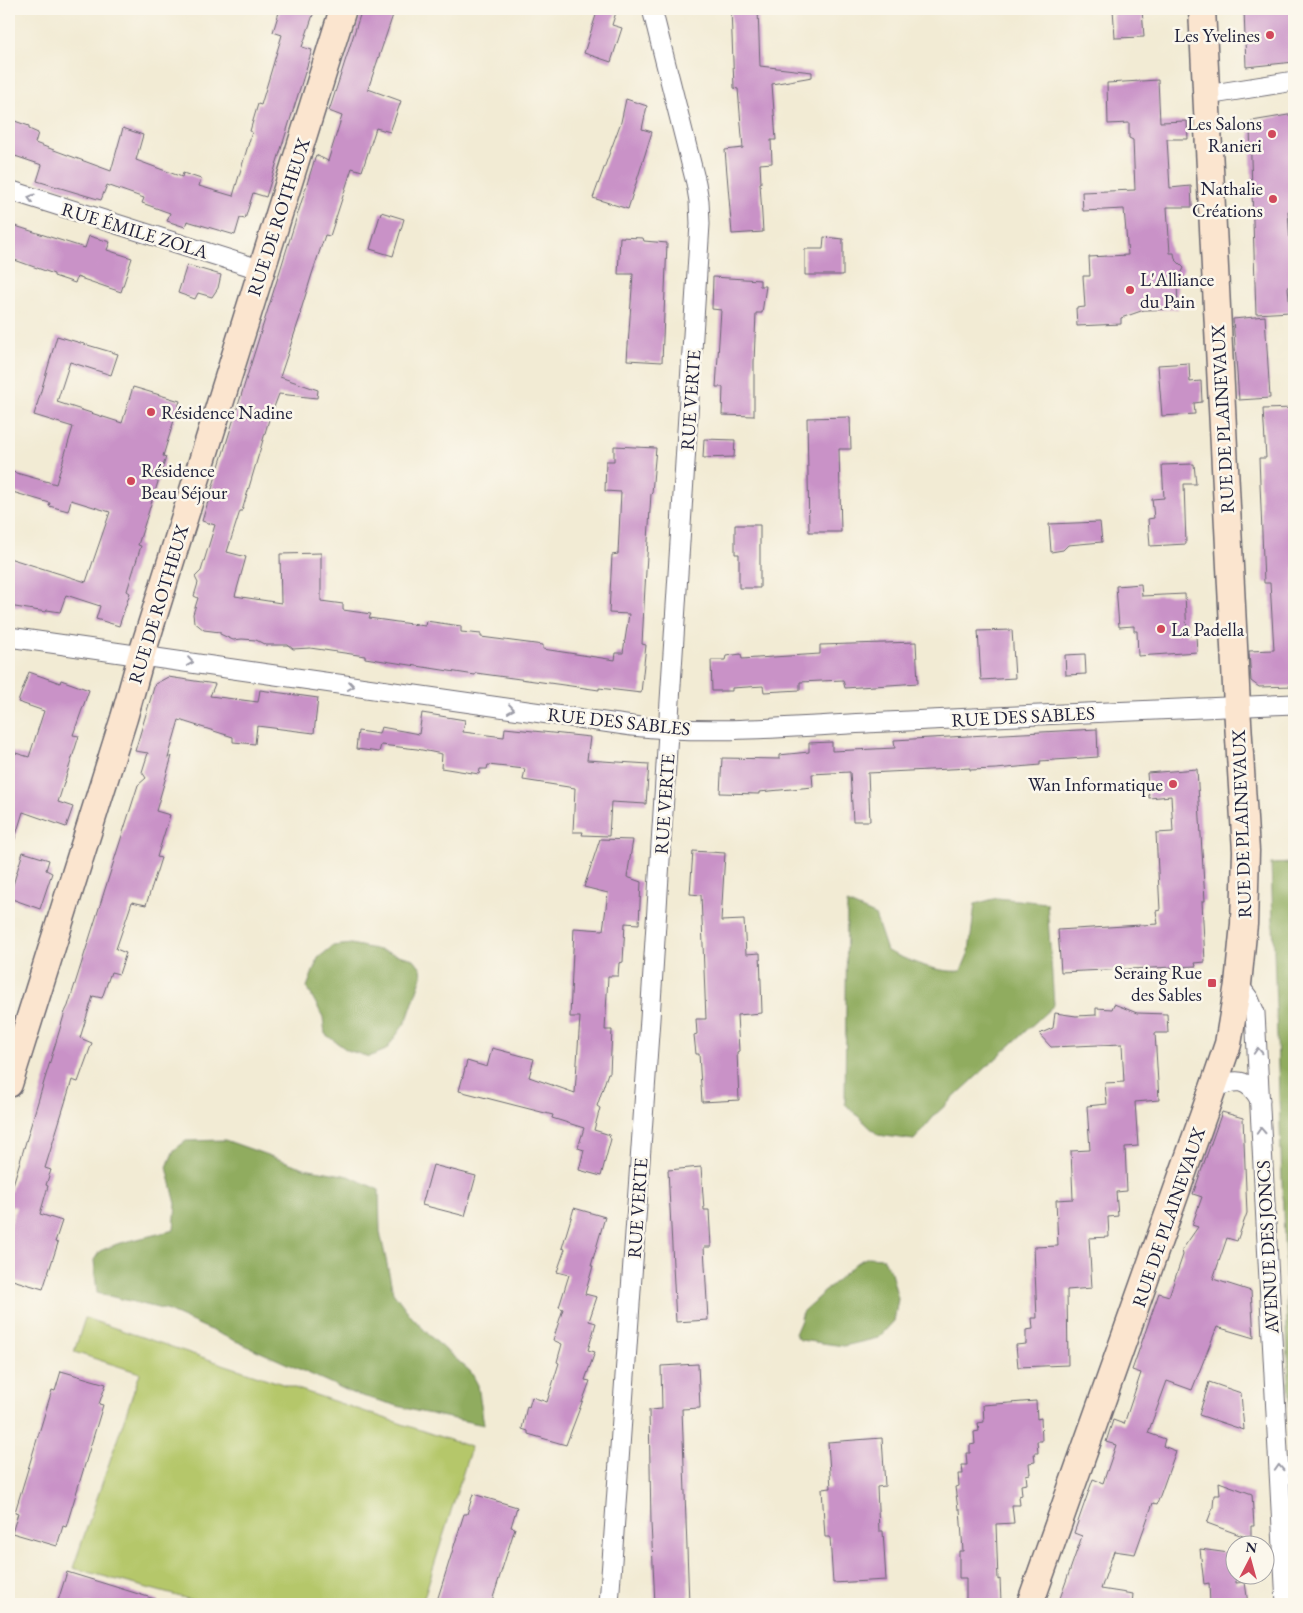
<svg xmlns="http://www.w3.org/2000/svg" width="1303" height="1613" font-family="'EB Garamond',serif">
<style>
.green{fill:#b5c76b;stroke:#6c7453}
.forest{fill:#90ac5f;stroke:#59674d}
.building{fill:#c992c7}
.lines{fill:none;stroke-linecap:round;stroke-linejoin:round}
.street-casing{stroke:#6b6871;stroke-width:21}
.secondary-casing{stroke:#6b6871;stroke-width:29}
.street{stroke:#fff;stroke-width:19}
.secondary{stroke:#fbe5cf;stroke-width:26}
.oneway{stroke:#9c9ca7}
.poi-dot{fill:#d1495b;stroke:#fbf7ec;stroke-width:2}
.labels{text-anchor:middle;stroke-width:5;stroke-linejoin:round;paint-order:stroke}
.poi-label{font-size:19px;fill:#22223b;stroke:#fbf7ec;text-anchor:end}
.street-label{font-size:19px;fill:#22223b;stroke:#fbf7ec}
</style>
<rect width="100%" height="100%" fill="#fbf7ec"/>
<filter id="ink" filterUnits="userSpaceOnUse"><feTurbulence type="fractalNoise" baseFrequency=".02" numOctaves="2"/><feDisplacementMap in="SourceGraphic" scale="10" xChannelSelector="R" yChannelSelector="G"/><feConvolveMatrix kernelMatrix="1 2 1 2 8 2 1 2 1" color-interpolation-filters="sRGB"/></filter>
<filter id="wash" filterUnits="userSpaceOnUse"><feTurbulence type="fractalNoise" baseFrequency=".0096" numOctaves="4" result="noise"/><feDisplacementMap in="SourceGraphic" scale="20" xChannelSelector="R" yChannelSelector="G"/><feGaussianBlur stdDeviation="1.12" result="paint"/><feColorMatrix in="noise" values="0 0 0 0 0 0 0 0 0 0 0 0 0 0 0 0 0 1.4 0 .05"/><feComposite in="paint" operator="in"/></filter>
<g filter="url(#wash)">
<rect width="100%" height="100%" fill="#f2ebd4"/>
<!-- green -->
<polygon class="green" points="85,1318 471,1447 422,1604 207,1604 73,1568 140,1373 74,1352"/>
<!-- forest -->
<g class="forest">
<polygon points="1294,863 1294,1404 1290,1413 1271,864"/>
<path d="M997,898L1047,903L1054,1005L936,1114L914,1140L878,1135L845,1104L847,903L875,915L887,951C910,961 936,973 961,971L969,952L975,904Z"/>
<polygon points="351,944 375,949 414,959 421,968 422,976 407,1020 386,1050 369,1057 347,1050 325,1034 323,1017 307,987 318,958 333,946"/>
<polygon points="225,1140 304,1168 349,1176 379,1190 380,1232 393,1292 411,1316 431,1337 471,1372 478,1385 484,1425 416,1411 355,1394 166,1310 97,1293 94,1260 100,1251 117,1244 174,1230 176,1204 167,1167 174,1150 186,1141"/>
<polygon points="868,1257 883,1258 891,1272 898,1299 894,1321 878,1338 844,1346 800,1340 795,1334 801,1320 802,1312 856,1263"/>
</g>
<g id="blocks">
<!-- building -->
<g class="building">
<polygon points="280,9 315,9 302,47 312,50 266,197 253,193 245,219 240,218 235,235 187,221 185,227 167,221 170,213 142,203 144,198 107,185 101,200 37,181 42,165 9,154 9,119 29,126 29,129 38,133 35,143 111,171 123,128 143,135 136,160 182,177 183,173 201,179 199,186 233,196 252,132 250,131 258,104 261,105 282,35 273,32"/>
<polygon points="362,9 395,9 368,89 401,101 390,132 376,128 362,171 352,168 330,236 325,235 312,274 300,313 301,314 280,377 318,390 317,398 279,394 268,423 242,511 240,511 227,552 246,557 235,596 281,603 280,554 321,553 321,601 343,604 343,610 371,614 369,618 425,626 426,621 461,626 461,632 481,634 481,637 543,645 543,649 615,660 616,653 623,653 629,614 609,613 612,555 618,554 621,492 605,491 606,461 614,461 614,446 656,448 652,493 651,494 645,587 642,644 646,645 641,693 599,688 599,690 571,686 476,673 475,675 365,658 365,656 310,648 293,649 288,645 266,645 256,640 242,639 233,640 220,634 220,632 204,630 194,622 193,614 198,598 194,596 198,583 195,577 201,571 215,525 202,521 316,155 328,161 342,116 329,111"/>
<polygon points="598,9 617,9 612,25 622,28 611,62 584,53"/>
<polygon points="731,9 758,9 760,66 812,72 812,77 772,84 776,140 771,140 772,163 760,164 761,183 760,183 763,232 732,234 725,150 743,148 738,89 734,88"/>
<polygon points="1113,9 1142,9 1144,37 1115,38"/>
<polygon points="1244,9 1294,9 1294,62 1246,67"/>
<polygon points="1158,80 1160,122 1187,121 1188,139 1167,139 1170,188 1191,186 1192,207 1167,207 1170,253 1174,253 1175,259 1184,268 1177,282 1178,309 1144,310 1121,318 1121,324 1077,326 1076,308 1085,307 1083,276 1090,276 1089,257 1128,255 1124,209 1083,211 1082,192 1135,190 1133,140 1129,138 1129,123 1108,124 1107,83"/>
<polygon points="626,99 647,106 642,129 652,132 628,209 593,198 621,122"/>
<polygon points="1294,114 1294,210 1288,211 1291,259 1294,259 1294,287 1288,287 1290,312 1256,314 1250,128 1252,121"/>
<polygon points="381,212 404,219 393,256 370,249"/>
<polygon points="9,224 85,248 89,236 110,242 107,250 132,258 121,292 77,277 75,283 54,276 54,274 9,258"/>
<polygon points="620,237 643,238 644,241 667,243 662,362 627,360 633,274 618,274"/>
<polygon points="824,237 843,239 843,275 805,275 805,249 823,249"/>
<polygon points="187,265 221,275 218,288 212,297 198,293 195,299 178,293"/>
<polygon points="713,277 760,280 760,286 766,286 762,313 756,313 754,362 754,416 722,415 723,387 716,387 721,310 712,309"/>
<polygon points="1265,316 1270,398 1239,400 1233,319"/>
<polygon points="57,336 118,354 111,375 70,362 57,402 122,423 133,387 180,401 163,456 166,457 138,545 141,546 127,591 130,593 119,626 96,619 100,606 66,595 60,612 47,610 46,612 9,606 9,558 86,582 110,512 71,500 68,511 49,506 50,503 9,491 9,471 56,484 73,427 34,415"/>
<polygon points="1189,363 1190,382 1201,381 1202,402 1194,403 1195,414 1162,416 1158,365"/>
<polygon points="1294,408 1294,686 1259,687 1251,681 1249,651 1274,650 1270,583 1264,583 1259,458 1266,458 1263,409"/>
<polygon points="850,417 851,449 839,449 841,532 809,532 807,418"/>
<polygon points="704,439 735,440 734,457 703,458"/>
<polygon points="1194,464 1196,484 1184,484 1186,544 1150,546 1148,519 1154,518 1152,499 1164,498 1162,465"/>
<polygon points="1100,522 1102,542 1068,545 1063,550 1051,552 1049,524"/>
<polygon points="735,525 760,525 760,588 739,588 739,554 735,554"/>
<polygon points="1141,584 1142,596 1185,594 1187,635 1196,635 1197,652 1138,656 1137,631 1134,631 1134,626 1119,627 1116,586"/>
<polygon points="1012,630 1015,678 981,680 978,631"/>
<polygon points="916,642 918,683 845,688 843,680 800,682 800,690 764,692 763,686 732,688 732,691 712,691 711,660 725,660 726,656 741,654 742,659 820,654 820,645"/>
<polygon points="1085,654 1086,674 1066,675 1065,655"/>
<polygon points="29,672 60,683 61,680 89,690 73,735 79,736 58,802 73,807 66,827 23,812 13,845 9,845 9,751 29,757 44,711 18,702"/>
<polygon points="168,677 215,684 210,696 258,702 260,690 318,698 314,733 257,726 255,744 233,742 233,737 179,720 168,758 172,756 156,811 170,815 157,857 161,858 146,905 132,902 116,949 126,953 119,974 111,972 102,998 93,996 80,1038 92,1043 78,1082 72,1080 45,1168 51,1170 46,1185 48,1186 40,1214 62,1221 55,1242 58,1243 43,1289 9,1279 9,1231 16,1207 9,1206 9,1198 65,1012 68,1006 138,785 146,778 142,772 148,753 135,751 155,684"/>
<polygon points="422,713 465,720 463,732 504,737 505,728 590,737 587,760 649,764 646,804 611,802 609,836 582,835 583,832 573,832 575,788 523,780 525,769 488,765 487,769 480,769 479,774 441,768 442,754 417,749 381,745 379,752 356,749 358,731 379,734 381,727 419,734"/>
<polygon points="1097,729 1098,757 1040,761 1040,765 996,769 970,770 970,768 868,773 870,821 853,821 850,772 812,774 813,787 759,792 759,794 720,793 722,758 779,759 779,755 809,752 809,743 832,742 832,751 895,748 894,740"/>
<polygon points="1197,769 1205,901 1202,901 1205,962 1195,963 1196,966 1061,972 1058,930 1158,924 1156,911 1160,910 1156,833 1173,832 1171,796 1149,798 1147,773"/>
<polygon points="600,839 633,840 627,877 641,882 639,924 625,923 623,962 619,963 618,976 608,976 605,1030 612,1030 610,1073 608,1073 597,1106 600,1108 594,1130 610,1135 609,1138 611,1139 601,1176 579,1170 584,1150 578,1148 584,1128 552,1118 553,1115 459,1091 467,1061 487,1067 492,1048 534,1059 529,1077 575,1093 580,1017 570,1017 574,928 603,930 608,893 584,887"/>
<polygon points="693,851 725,853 721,921 744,920 746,954 760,953 762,1013 737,1015 739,1051 737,1052 739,1100 702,1102 699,1054 696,1054 694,1035 697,1034 696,1019 706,1019 701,895 690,894"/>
<polygon points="23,852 49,860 46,870 52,873 40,909 9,898"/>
<polygon points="1114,1004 1137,1013 1167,1014 1168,1033 1155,1033 1159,1100 1135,1102 1138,1146 1125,1147 1127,1191 1116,1192 1118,1216 1108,1217 1109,1237 1089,1238 1092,1288 1067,1290 1068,1365 1018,1367 1016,1345 1026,1344 1026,1330 1033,1329 1032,1318 1037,1318 1034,1247 1058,1246 1056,1200 1073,1199 1071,1151 1090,1150 1087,1106 1107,1104 1105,1083 1124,1082 1122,1044 1051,1047 1039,1034 1053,1028 1055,1013 1076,1016 1096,1015 1096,1008 1112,1009"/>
<polygon points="1222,1112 1243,1118 1247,1213 1237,1241 1227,1238 1213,1279 1251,1291 1254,1338 1217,1327 1192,1390 1167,1381 1148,1433 1165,1439 1163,1446 1176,1451 1157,1504 1153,1503 1135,1554 1114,1551 1101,1589 1133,1594 1132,1604 1058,1604 1082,1536 1074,1533 1093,1479 1103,1483 1116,1445 1106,1442 1113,1420 1124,1424 1141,1373 1132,1370 1159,1293 1169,1296 1183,1255 1182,1250 1198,1227 1192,1225 1202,1197 1193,1194"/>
<polygon points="433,1165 476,1176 465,1216 422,1205"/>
<polygon points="701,1167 704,1210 709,1210 711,1247 704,1247 708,1320 676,1322 668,1170"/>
<polygon points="574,1208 605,1217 591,1266 593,1266 585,1294 597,1297 589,1321 596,1323 588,1350 595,1352 585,1380 590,1381 566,1445 528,1434 528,1431 522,1429 527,1406 529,1407 532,1397 547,1402 559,1363 557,1362 562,1344 553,1340 563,1309 559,1307 569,1275 557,1272 565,1249 562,1248"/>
<polygon points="698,1364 700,1408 682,1409 689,1604 655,1604 651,1523 649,1410 662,1409 661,1366"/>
<polygon points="61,1371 106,1384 99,1404 103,1405 66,1527 63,1526 57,1546 12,1533 18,1513 15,1512 52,1390 55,1391"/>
<polygon points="1209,1382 1241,1393 1244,1430 1199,1415"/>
<polygon points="1036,1401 1037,1419 1041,1418 1042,1441 1037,1441 1038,1453 1034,1453 1035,1462 1029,1463 1030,1474 1026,1475 1027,1484 1021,1485 1022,1495 1019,1496 1020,1505 1012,1505 1014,1523 996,1524 998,1580 1000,1579 1001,1602 966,1603 966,1578 959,1578 959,1551 963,1551 960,1509 958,1509 955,1487 959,1486 958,1474 963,1474 962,1465 967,1465 966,1453 970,1453 970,1445 975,1444 974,1432 979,1431 978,1423 984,1422 983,1405"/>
<polygon points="882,1438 885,1486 877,1487 879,1531 883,1531 886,1580 833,1583 830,1537 825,1537 822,1489 831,1488 828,1442"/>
<polygon points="1219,1482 1252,1494 1254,1526 1251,1526 1251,1539 1207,1523 1213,1507 1214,1495 1220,1495"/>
<polygon points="473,1494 517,1507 511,1527 515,1528 491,1604 436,1604 464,1514 467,1514"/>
<polygon points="1200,1549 1236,1554 1236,1583 1245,1582 1248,1604 1210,1604 1209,1583 1204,1584"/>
<polygon points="67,1572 158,1600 157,1604 57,1604"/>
</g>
</g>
</g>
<g filter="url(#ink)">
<use href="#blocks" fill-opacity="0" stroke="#6b6871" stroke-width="1"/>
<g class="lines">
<!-- street casing -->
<g class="street-casing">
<g id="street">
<polyline points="1207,95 1294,81"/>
<polyline points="9,190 262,270"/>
<path d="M9,637L632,726C716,735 802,726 886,722C1022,716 1158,709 1294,704"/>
<polyline points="1238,984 1249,999 1255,1013 1286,1604"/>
<path d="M1213,1088C1236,1079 1247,1077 1260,1100"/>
<polyline points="609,1604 650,1019 700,224 699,201 696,183 652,9"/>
</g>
</g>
<!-- secondary casing -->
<g class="secondary-casing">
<g id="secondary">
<polyline points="9,1084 124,718 141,657 343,9"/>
<polyline points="1030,1604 1213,1088 1228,1044 1238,984 1244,924 1246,851 1237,706 1202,9"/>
</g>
</g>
<!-- street -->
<use href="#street" class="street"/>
<!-- secondary -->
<use href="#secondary" class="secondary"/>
</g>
<!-- one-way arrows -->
<defs><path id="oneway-chevron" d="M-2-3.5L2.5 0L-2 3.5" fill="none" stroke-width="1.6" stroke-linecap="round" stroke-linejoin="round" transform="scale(1.25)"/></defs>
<g class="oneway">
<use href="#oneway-chevron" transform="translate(31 198) rotate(-163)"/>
<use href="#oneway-chevron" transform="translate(190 662) rotate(8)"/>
<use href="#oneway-chevron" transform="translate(351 686) rotate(8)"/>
<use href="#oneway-chevron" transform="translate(511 709) rotate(8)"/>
<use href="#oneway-chevron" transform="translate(1258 1051) rotate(-93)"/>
<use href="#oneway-chevron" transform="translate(1261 1131) rotate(-93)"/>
<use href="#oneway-chevron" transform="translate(1279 1468) rotate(-93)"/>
</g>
</g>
<!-- markers -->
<g class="poi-dot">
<circle cx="1270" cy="35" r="5"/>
<circle cx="1272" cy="134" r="5"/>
<circle cx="1273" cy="199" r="5"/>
<circle cx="1130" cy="290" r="5"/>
<circle cx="151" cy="412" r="5"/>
<circle cx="131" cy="481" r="5"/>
<circle cx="1161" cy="629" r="5"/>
<circle cx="1173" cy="784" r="5"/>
<rect x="1207" y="978" width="10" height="10" rx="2.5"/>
</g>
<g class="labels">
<!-- poi labels -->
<g class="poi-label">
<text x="1260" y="42">Les Yvelines</text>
<text x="1262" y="130">Les Salons<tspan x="1262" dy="22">Ranieri</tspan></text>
<text x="1263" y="195">Nathalie<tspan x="1263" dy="22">Créations</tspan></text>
<text x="1140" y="286" text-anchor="start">L'Alliance<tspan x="1140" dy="22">du Pain</tspan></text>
<text x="161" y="419" text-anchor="start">Résidence Nadine</text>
<text x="141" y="477" text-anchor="start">Résidence<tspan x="141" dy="22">Beau Séjour</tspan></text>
<text x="1171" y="636" text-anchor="start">La Padella</text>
<text x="1163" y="791">Wan Informatique</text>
<text x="1202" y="979">Seraing Rue<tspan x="1202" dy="22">des Sables</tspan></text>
</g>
<!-- street labels -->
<g class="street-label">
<text transform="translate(278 217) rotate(-72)" y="7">RUE DE ROTHEUX</text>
<text transform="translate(135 230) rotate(17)" y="7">RUE ÉMILE ZOLA</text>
<text transform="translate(690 400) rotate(-86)" y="7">RUE VERTE</text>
<text transform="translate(1222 419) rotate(-93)" y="7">RUE DE PLAINEVAUX</text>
<text transform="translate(158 604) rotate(-73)" y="7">RUE DE ROTHEUX</text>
<text transform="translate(1023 716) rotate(-3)" y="7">RUE DES SABLES</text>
<text transform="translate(619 721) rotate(6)" y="7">RUE DES SABLES</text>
<text transform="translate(664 804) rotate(-86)" y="7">RUE VERTE</text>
<text transform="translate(1241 824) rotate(-92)" y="7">RUE DE PLAINEVAUX</text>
<text transform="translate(637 1208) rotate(-86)" y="7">RUE VERTE</text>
<text transform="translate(1168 1217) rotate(-71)" y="7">RUE DE PLAINEVAUX</text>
<text transform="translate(1267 1247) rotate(-93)" y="7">AVENUE DES JONCS</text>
</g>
</g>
<!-- margin -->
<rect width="1303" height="1613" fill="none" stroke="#fbf7ec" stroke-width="30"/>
<!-- north arrow -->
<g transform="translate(1250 1560) rotate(6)"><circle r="24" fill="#fbf7ec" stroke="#a4a2a5"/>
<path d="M0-4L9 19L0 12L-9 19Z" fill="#d1495b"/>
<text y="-8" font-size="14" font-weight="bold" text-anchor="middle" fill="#22223b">N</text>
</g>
</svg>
